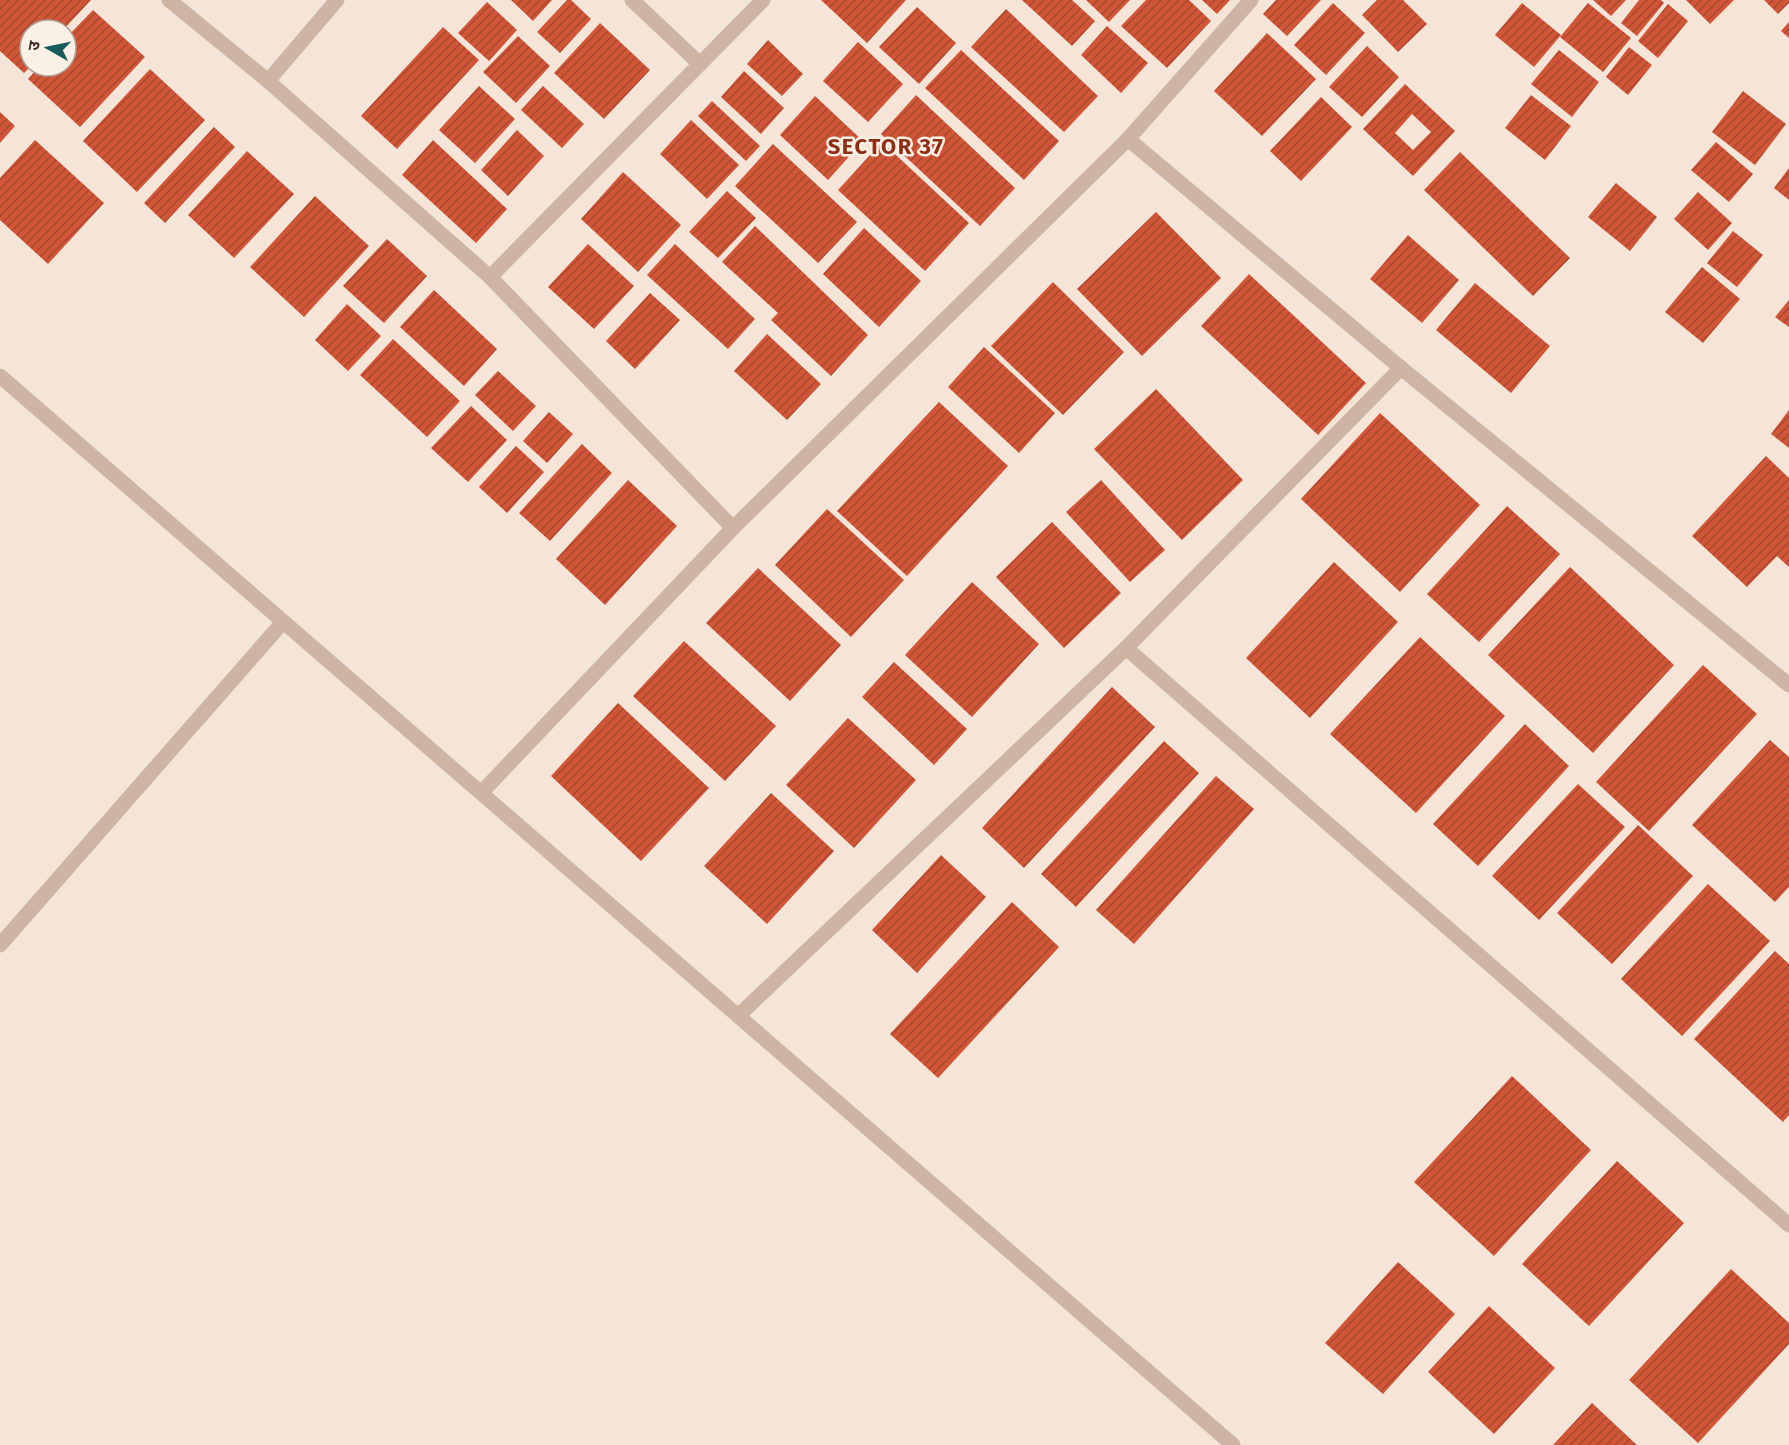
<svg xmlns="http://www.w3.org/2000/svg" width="1789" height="1445" font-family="'Fira Sans','Noto Sans Devanagari',sans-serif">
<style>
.building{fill:url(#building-hatch);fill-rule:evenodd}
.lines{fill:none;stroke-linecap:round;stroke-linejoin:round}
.service{stroke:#cdb4a3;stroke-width:15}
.minor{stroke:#cdb4a3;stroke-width:15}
.tertiary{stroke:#cdb4a3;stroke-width:15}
.labels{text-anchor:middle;stroke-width:5;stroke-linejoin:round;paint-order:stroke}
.district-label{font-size:22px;font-weight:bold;letter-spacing:1.5px;fill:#8d2e17;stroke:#fbf0e5}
</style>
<defs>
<pattern id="building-hatch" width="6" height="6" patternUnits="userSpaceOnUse" patternTransform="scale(1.5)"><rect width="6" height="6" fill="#d15638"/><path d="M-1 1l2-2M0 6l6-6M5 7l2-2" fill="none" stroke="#aa472f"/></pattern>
</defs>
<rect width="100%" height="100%" fill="#f4e5d8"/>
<!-- building -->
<g class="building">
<polygon points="0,0 91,0 63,30 30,30 30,67 24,73 0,51"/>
<polygon points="511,0 552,0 533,21"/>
<polygon points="567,0 571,0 591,19 560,53 537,32"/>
<polygon points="821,0 906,0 867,43"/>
<polygon points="1022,0 1072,0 1095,21 1072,46"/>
<polygon points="1086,0 1130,0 1109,22"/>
<polygon points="1146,0 1189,0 1211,21 1167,68 1121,26"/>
<polygon points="1202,0 1230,0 1217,14"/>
<polygon points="1276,0 1321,0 1287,36 1263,14"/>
<polygon points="1377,0 1403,0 1427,24 1398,52 1362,15"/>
<polygon points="1593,0 1626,0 1611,16"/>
<polygon points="1639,0 1661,0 1664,3 1637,36 1621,23"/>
<polygon points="1686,0 1734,0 1710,24"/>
<polygon points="1764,0 1789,0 1789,3 1778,14"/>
<polygon points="487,2 517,30 489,61 458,33"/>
<polygon points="1333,3 1365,33 1326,75 1294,45"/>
<polygon points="1522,3 1561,35 1534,67 1495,35"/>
<polygon points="1588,3 1631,38 1603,72 1560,37"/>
<polygon points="1668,4 1688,21 1658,58 1638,41"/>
<polygon points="917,7 956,43 919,84 879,47"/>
<polygon points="1006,9 1098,96 1064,132 971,47"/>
<polygon points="93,10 145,57 80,127 28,79 40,66 66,66 66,38"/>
<polygon points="1789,22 1789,38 1781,31"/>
<polygon points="600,23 650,70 604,119 554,73"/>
<polygon points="1107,26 1148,63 1121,93 1081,55"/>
<polygon points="443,27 479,60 397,149 361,116"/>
<polygon points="1267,33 1316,79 1262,136 1214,91"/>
<polygon points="518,36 550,66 516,103 483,72"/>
<polygon points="768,40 803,74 782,96 747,64"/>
<polygon points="858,42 903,84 868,122 823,81"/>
<polygon points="1367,46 1399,77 1362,117 1329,87"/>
<polygon points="1629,47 1652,65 1628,95 1606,77"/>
<polygon points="961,50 1059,141 1024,180 925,88"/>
<polygon points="1559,50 1599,82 1572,117 1531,84"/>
<polygon points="150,69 205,120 137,192 83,141"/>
<polygon points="744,71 784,108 761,134 721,97"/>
<path d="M1405,84L1455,131L1413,176L1363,129ZM1412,114L1431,132L1413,150L1395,133Z"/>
<polygon points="479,86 515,119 475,163 439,130"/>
<polygon points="543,86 584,124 562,148 521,110"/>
<polygon points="1743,91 1786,124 1755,165 1712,132"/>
<polygon points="916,95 1015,188 980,226 881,134"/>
<polygon points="1531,95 1571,126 1545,160 1505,128"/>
<polygon points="815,96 863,141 828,180 780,135"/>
<polygon points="1321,97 1352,127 1301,181 1270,151"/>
<polygon points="712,101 760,146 746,161 698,116"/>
<polygon points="0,112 15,126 0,143"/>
<polygon points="691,120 739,165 707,199 660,154"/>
<polygon points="214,127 235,147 165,223 144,203"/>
<polygon points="517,130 544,156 508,196 481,170"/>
<polygon points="35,140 104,203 48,264 0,220 0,178"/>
<polygon points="433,140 507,209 476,243 402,175"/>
<polygon points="882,142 969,223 925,271 838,190"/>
<polygon points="1716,142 1753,174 1729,202 1691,170"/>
<polygon points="773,144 857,222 818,263 735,186"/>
<polygon points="247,151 294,194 234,258 188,215"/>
<polygon points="1460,152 1570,258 1533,296 1424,190"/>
<polygon points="1789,168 1789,200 1774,188"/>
<polygon points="623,172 681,225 638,272 581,219"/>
<polygon points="1616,183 1657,217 1630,251 1588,217"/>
<polygon points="727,191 756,218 718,258 689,232"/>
<polygon points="1698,192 1732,223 1708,250 1674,219"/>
<polygon points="315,196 369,246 304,317 250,267"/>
<polygon points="1156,212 1221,278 1142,356 1077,289"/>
<polygon points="755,226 868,335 831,376 771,320 778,313 722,262"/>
<polygon points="864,228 921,281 879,327 823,274"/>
<polygon points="1733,231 1763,255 1737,287 1707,263"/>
<polygon points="1408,235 1459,280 1422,323 1370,279"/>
<polygon points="387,239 427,276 384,323 343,286"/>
<polygon points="588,244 634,286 594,329 548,287"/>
<polygon points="675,244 755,319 728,349 647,275"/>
<polygon points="1702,267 1740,299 1703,343 1665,312"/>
<polygon points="1249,274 1366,383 1318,435 1201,326"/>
<polygon points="1053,282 1124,352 1063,415 991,346"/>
<polygon points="1475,283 1550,346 1511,393 1436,330"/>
<polygon points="434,290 497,349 464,386 400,327"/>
<polygon points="650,293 680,320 635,369 606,341"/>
<polygon points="1789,300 1789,327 1775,317"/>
<polygon points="347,304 381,336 348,371 315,340"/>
<polygon points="767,334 821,384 787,420 734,371"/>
<polygon points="393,339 460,401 427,437 360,375"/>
<polygon points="984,347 1055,413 1019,453 948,387"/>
<polygon points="498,371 536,406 513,431 475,395"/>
<polygon points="1156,389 1243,480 1182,540 1094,449"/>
<polygon points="939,402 1008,466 907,576 837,511"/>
<polygon points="471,406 507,440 468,482 431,448"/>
<polygon points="1789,410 1789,448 1771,434"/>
<polygon points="549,412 573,434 547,463 523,441"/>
<polygon points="1380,413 1480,505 1400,592 1301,499"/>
<polygon points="582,444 612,473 550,541 519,513"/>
<polygon points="516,446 544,472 507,513 479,487"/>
<polygon points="1766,456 1789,478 1789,567 1777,556 1747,587 1692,536"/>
<polygon points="628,480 677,526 605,605 556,559"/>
<polygon points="1101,480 1165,550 1130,582 1066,512"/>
<polygon points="1507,506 1560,554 1479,642 1427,594"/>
<polygon points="827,509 904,580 851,637 775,565"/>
<polygon points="1052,522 1121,593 1064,648 996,577"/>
<polygon points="1334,562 1398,622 1310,718 1246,658"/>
<polygon points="1570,567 1674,665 1593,753 1488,655"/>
<polygon points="758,568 841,645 790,701 706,623"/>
<polygon points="972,582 1039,644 972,717 905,655"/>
<polygon points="1420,637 1505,716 1416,813 1330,734"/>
<polygon points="684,641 776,726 725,781 633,696"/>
<polygon points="894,662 967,729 934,765 862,697"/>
<polygon points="1703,665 1757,714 1649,831 1596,782"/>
<polygon points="1112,687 1155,727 1024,868 982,828"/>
<polygon points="618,703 709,788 641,861 551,776"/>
<polygon points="848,718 916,780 854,848 786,785"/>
<polygon points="1525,724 1569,766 1478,866 1433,824"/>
<polygon points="1770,740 1789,757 1789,887 1775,902 1692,825"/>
<polygon points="1164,741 1199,773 1076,907 1041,874"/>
<polygon points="1216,776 1254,809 1134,944 1096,910"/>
<polygon points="1578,784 1625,827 1539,920 1492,876"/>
<polygon points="771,793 834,851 767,924 704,866"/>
<polygon points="1638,825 1693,876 1612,964 1557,913"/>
<polygon points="941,855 986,897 917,973 872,930"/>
<polygon points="1708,884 1770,941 1682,1036 1621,979"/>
<polygon points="1012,902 1059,947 938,1078 890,1034"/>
<polygon points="1775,951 1789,964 1789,1115 1783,1122 1694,1039"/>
<polygon points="1512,1076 1591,1150 1494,1256 1414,1182"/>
<polygon points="1617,1161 1684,1223 1589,1326 1522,1264"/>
<polygon points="1398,1262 1455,1314 1383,1394 1325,1343"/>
<polygon points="1731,1269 1789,1323 1789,1344 1698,1443 1629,1380"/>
<polygon points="1489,1306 1555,1368 1494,1434 1428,1372"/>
<polygon points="1592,1403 1637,1445 1553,1445"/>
</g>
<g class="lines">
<!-- service -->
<g class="service">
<polyline points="169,0 268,81 490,277 733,528"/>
<polyline points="632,0 700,64"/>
<polyline points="268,81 337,0"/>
<polyline points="490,277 763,0"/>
<polyline points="0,945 283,622"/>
</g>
<!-- minor -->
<g class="minor">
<polyline points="1128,139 1401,368 1789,685"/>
<polyline points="1126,648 1789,1225"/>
<polyline points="481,793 733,528 1128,139 1251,0"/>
<polyline points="738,1016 1126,648 1401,368"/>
</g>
<!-- tertiary -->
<polyline class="tertiary" points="0,376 1233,1445"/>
</g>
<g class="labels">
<!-- district labels -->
<g class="district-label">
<text x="886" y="154">SECTOR 37</text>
</g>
</g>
<!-- north arrow -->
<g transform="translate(48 48) rotate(279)"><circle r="28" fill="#fbf0e5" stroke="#ada199" stroke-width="1.5"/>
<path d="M0-4.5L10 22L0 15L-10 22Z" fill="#175b5c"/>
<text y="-9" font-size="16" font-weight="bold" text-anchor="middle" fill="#372a26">उ</text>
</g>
</svg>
